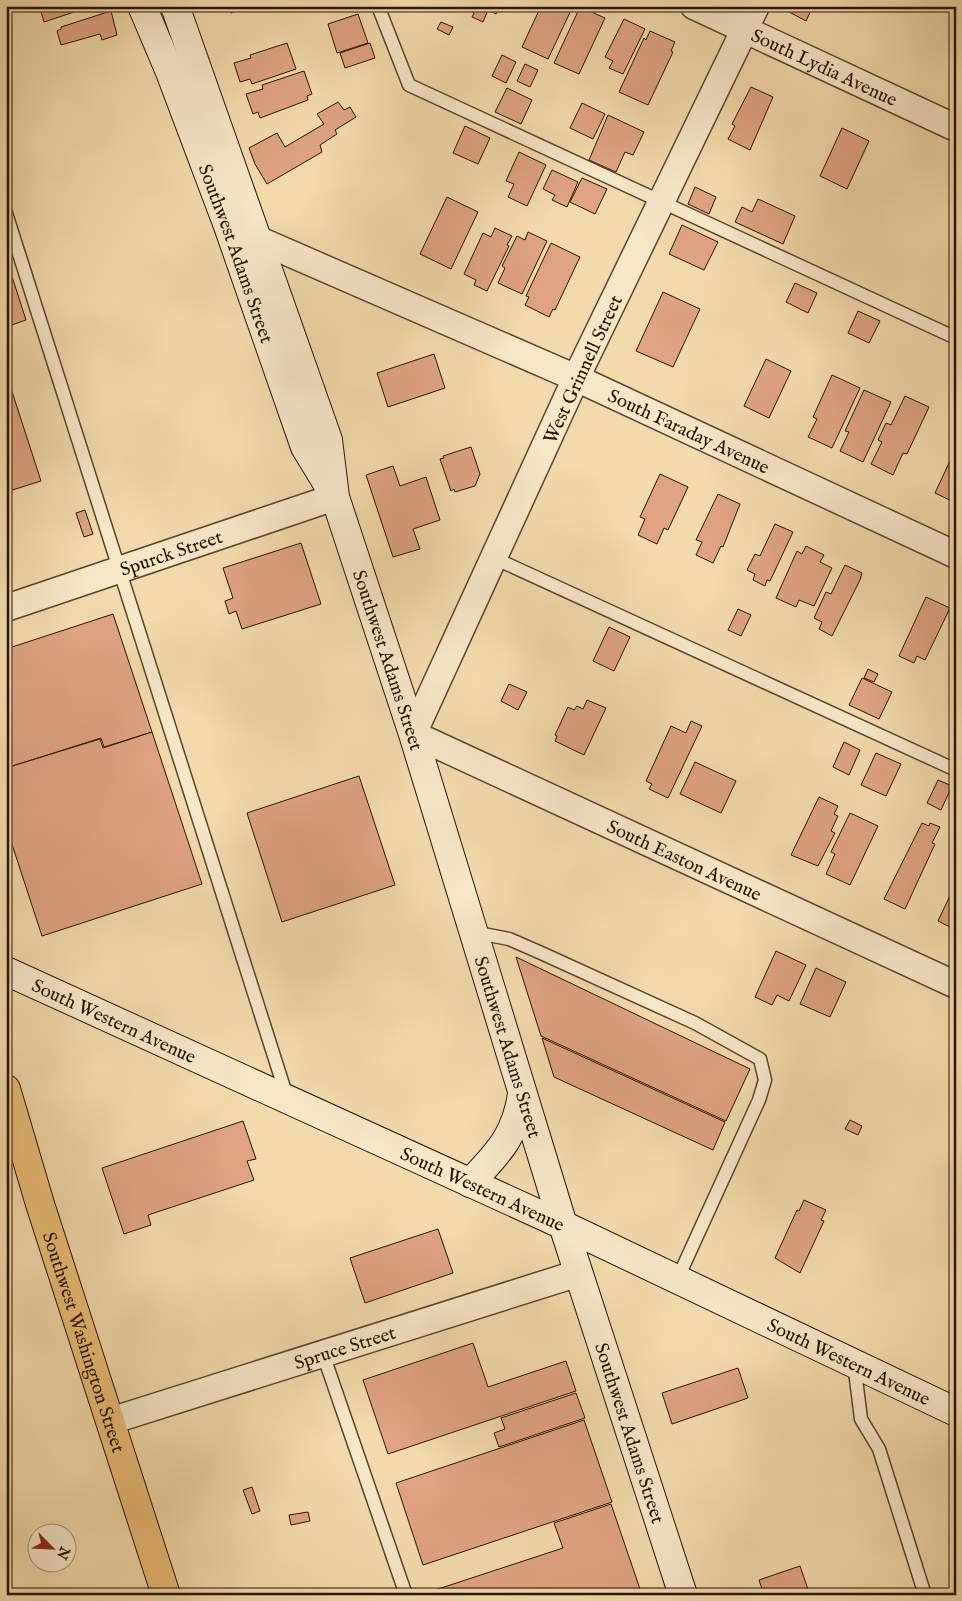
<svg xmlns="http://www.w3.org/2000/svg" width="962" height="1601" font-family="'IM FELL English',serif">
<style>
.building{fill:#dfa382;stroke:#251500}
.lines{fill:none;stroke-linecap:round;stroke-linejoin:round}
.lane-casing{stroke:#58462b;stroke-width:15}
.street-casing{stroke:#58462b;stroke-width:29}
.secondary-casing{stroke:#251500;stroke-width:30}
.primary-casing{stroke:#251500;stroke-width:30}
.lane{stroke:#f7e7c9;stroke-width:12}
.street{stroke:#f7e7c9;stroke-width:26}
.secondary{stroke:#f7e7c9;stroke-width:28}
.primary{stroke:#eabd76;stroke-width:28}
.labels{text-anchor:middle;stroke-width:4;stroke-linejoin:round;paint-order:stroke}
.street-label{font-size:19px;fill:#251500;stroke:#f7e7c9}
</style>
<rect width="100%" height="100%" fill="#f3daac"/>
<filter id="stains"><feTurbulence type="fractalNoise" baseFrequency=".004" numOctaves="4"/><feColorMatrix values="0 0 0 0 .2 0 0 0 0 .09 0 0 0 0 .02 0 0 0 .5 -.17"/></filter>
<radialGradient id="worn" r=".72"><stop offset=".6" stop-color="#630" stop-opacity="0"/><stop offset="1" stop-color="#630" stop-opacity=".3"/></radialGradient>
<!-- building -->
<g class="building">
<polygon points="46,6 92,6 44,22 40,8"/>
<polygon points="229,6 250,6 231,13"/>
<polygon points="466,6 500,6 496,14 488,10 483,22 472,17 474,13 465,8"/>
<polygon points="541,6 573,6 548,59 522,47"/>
<polygon points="778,6 813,6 806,21"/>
<polygon points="580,7 605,18 579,74 554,63"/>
<polygon points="111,11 117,35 102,40 100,34 61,45 57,31 61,29 61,27"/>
<polygon points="358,14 368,43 337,53 328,24"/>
<polygon points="624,19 645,29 623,74 609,68 613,61 605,57"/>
<polygon points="441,22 453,27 449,35 437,29"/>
<polygon points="650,31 675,42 671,51 673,52 648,105 619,92 644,38 646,40"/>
<polygon points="287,43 296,69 252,84 250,79 240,82 234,63 251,58 250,55"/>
<polygon points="370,43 375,58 345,68 340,53"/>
<polygon points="502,55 516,62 506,83 492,76"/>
<polygon points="525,64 538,70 530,87 517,81"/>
<polygon points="304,71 312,94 307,96 308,100 260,118 258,112 253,114 246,94 263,89 262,85"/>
<polygon points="751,87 773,97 750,150 728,139 735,126 732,124"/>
<polygon points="507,88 532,100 521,124 495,112"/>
<polygon points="338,102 344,110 350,107 356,117 335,130 337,134 320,145 322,152 267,184 255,164 249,148 277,133 285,147 324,124 317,114"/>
<polygon points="582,103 605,114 593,139 570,128"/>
<polygon points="608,115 644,132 633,155 625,152 616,172 589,160"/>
<polygon points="465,126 490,138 478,164 453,153"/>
<polygon points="842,128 869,141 847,189 820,176"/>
<polygon points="519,152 546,165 527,206 508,197 514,184 506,181"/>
<polygon points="552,170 578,182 567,207 552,200 555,195 543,189"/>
<polygon points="582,178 607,189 595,214 570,202"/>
<polygon points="695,187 716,197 709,214 688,204"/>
<polygon points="447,197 478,212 451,269 420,254"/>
<polygon points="758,199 795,216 783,244 735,222 742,207 752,212"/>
<polygon points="682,225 718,242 704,270 669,254"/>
<polygon points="495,228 512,236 507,245 509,246 487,291 474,285 476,280 464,274 483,233 491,237"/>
<polygon points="528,232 547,241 522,294 498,283 505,268 502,266 517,236 525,240"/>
<polygon points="551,243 580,257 555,310 553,309 549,317 525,305 529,297 526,296"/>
<polygon points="6,258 26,320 6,327"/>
<polygon points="795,283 817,293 808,313 786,302"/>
<polygon points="663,292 700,309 673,367 636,351"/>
<polygon points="858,311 880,321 869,343 848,333"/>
<polygon points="434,354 445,388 388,407 377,373"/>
<polygon points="766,359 791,371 769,418 744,406"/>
<polygon points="6,373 41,481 6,492"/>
<polygon points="832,375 860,388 832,448 808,437 817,419 813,417"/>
<polygon points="864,390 891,402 863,462 840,451 849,432 845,431"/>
<polygon points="905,396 929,407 907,454 903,453 893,475 871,464 882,442 878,440 886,423 891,425"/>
<polygon points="471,447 480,474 475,486 455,492 454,489 451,491 440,459 444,458 443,456"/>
<polygon points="956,448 956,503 935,493"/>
<polygon points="393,466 400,486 426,477 440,520 413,529 420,549 393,557 366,475"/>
<polygon points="660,474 688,487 668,530 664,528 657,544 638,535 645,519 640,517"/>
<polygon points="718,494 740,504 723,547 721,546 713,563 696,555 702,542 696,540"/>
<polygon points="85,510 93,534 84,537 76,513"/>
<polygon points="775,524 793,532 770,581 767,580 765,586 753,580 755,574 747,570 755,554 760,556"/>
<polygon points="301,543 321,604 242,629 236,611 229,614 225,601 233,598 223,568"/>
<polygon points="806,546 824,555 820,562 832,568 814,606 799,600 796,607 776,598 797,551 802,554"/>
<polygon points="845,565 862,573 860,580 832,636 819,629 822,622 814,618 826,592 831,594"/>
<polygon points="926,597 950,608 925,660 917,656 914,663 899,656"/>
<polygon points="738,609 751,615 741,636 728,630"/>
<polygon points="113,614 152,732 104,747 101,738 6,768 6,649"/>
<polygon points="609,627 630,637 614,671 593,661"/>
<polygon points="868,669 878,674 874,682 864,678"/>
<polygon points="862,678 892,692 879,719 849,705"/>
<polygon points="509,684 527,692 518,710 501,701"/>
<polygon points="587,700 606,708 584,755 555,741 557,736 555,735 568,707 574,710 577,706 583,709"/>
<polygon points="691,721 702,726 668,798 649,789 652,784 646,781 671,726 686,733"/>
<polygon points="152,732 202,884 42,936 6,826 6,768 100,739 103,748"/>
<polygon points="844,742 860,750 849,775 833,767"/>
<polygon points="876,753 901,764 886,796 861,785"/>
<polygon points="695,762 736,781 721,813 680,794"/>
<polygon points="359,776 395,885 282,922 247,813"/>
<polygon points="938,780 952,786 941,810 927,803"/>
<polygon points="819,797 838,806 834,814 838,816 831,831 835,833 818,866 791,855"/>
<polygon points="850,813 878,826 850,885 826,874 835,854 831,852"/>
<polygon points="922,823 929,826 930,823 940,827 932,843 935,844 905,909 884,899"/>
<polygon points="956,883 956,930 938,921"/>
<polygon points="776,951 806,965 789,1001 777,995 772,1005 755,997"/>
<polygon points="516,957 750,1069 726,1121 541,1036"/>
<polygon points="816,968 846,982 830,1017 800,1004"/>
<polygon points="542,1038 725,1122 713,1150 554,1077"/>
<polygon points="850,1120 862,1126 858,1135 845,1129"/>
<polygon points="243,1121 256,1159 247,1161 254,1180 148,1215 151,1225 124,1234 102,1168"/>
<polygon points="804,1200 826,1210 821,1220 824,1221 800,1273 775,1258 797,1210 799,1211"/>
<polygon points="438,1229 453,1273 365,1303 350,1258"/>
<polygon points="473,1343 488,1387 566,1361 576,1391 388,1454 363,1380"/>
<polygon points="738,1368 748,1398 672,1424 662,1393"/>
<polygon points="576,1393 585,1418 499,1447 494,1433 505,1429 501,1418"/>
<polygon points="584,1420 612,1502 423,1565 396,1483"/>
<polygon points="252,1487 260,1511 252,1514 243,1490"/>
<polygon points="611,1504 642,1595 433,1595 432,1591 563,1548 554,1523"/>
<polygon points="308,1512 310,1521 291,1525 289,1515"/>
<polygon points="800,1566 810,1595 764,1595 759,1580"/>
</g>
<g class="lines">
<!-- lane casing -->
<g class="lane-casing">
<g id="lane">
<polyline points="378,6 409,85 956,338"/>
<polyline points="6,213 287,1097"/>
<polyline points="494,558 956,770"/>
<polyline points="473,932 509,939 539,952 695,1023 760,1059 765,1080 759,1100 677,1280"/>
<polyline points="323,1354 406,1595"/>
<polyline points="854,1363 861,1419 879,1449 925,1595"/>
</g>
</g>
<!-- street casing -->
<g class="street-casing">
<g id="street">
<path id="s1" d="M694,6L956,128"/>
<path id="s2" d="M756,6L576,378L413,734L956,985"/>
<path id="s3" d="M243,233L576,378L956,555"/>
<path id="s4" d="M6,608L335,497"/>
<path id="s5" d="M110,1421L579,1273"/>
</g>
</g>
<!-- secondary casing -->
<g class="secondary-casing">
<g id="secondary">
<path id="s6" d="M142,6L170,72L228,226L305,447L330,488"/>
<path id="s7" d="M175,6L328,440L335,497L413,734L563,1225L683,1595"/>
<path id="s8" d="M6,971L563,1225L956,1412"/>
<path d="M470,1183C498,1153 516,1136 522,1094"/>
</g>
</g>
<!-- primary casing -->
<g class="primary-casing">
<g id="primary">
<path id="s9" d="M6,1089L40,1204L166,1595"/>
</g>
</g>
<!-- lane -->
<use href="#lane" class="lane"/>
<!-- street -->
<use href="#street" class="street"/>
<!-- secondary -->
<use href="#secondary" class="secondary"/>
<!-- primary -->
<use href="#primary" class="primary"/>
</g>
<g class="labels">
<!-- street labels -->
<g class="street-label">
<text dy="7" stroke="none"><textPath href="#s1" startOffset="144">South Lydia Avenue</textPath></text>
<text dy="7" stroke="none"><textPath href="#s6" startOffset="265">Southwest Adams Street</textPath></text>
<text transform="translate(582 369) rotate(-65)" y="7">West Grinnell Street</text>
<text dy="7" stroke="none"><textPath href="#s3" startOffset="488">South Faraday Avenue</textPath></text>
<text dy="7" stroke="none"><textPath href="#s4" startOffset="174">Spurck Street</textPath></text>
<text dy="7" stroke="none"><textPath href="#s7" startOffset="689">Southwest Adams Street</textPath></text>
<text dy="7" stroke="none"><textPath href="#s2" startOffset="1104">South Easton Avenue</textPath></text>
<text dy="7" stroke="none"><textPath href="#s8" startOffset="119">South Western Avenue</textPath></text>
<text dy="7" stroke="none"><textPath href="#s7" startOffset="1094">Southwest Adams Street</textPath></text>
<text dy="7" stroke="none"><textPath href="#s8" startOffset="524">South Western Avenue</textPath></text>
<text dy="7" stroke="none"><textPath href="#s9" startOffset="265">Southwest Washington Street</textPath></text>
<text dy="7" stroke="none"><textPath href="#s5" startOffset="246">Spruce Street</textPath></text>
<text dy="7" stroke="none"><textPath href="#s8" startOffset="929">South Western Avenue</textPath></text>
<text dy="7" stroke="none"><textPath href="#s7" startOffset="1499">Southwest Adams Street</textPath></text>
</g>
</g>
<!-- margin -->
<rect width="962" height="1601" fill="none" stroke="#f3daac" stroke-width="25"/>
<rect x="8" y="8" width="947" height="1586" fill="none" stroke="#251500" stroke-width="2.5"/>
<rect x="12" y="12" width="937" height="1576" fill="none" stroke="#251500"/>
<!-- north arrow -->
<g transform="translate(52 1548) rotate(114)"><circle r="24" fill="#f7e7c9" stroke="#a39379"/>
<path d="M0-4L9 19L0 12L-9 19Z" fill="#8f2418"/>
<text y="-8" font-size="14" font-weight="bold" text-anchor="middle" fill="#251500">N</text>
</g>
<rect width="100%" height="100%" filter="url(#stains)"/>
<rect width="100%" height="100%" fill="url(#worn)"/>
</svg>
